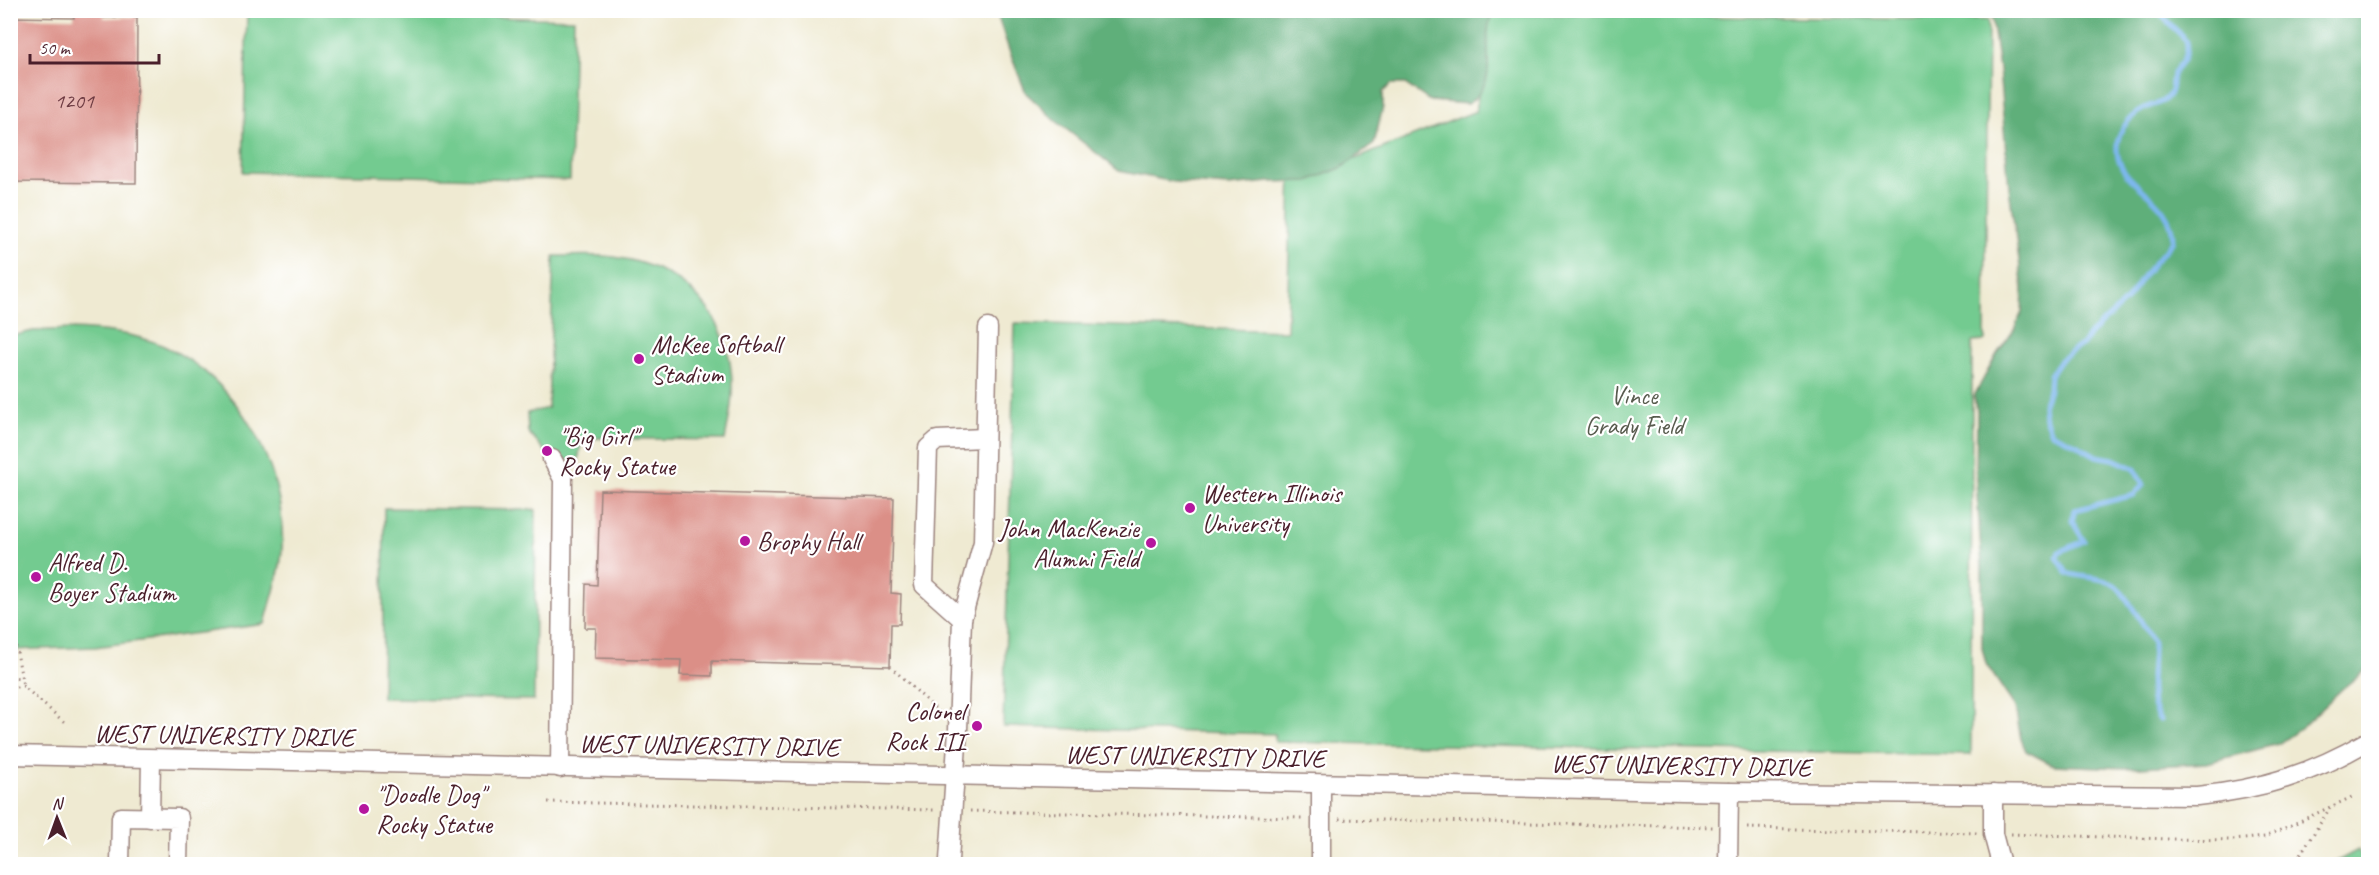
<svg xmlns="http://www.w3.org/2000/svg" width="2379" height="875" font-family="Caveat,sans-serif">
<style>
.green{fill:#73cb90;stroke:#5e755e;stroke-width:1.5}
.forest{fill:#5eaf7a;stroke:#546752;stroke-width:1.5}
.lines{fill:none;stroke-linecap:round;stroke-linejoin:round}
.stream{stroke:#7db7ee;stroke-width:5}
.building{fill:#db8f87}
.minor-casing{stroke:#9c847e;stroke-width:21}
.path{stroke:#9c847e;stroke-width:3;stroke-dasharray:1.5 4.5;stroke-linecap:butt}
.minor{stroke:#fff;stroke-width:18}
.poi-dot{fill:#b5179e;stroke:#fff;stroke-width:2}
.labels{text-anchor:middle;stroke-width:4.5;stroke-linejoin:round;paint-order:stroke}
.number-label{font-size:22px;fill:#6e3b42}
.poi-label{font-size:26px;fill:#4a1f2b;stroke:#fff;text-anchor:start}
.park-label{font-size:26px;fill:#585b4e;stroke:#fff}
.street-label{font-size:26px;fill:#4a1f2b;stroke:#fff}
</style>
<rect width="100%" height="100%" fill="#fff"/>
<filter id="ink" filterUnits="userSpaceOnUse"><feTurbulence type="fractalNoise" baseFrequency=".0167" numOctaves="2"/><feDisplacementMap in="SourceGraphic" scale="12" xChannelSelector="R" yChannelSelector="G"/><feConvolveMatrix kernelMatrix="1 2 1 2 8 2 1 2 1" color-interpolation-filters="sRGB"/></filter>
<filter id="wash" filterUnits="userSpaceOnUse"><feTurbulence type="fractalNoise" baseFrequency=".008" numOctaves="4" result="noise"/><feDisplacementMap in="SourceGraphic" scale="24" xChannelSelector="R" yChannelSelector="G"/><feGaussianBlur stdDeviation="1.35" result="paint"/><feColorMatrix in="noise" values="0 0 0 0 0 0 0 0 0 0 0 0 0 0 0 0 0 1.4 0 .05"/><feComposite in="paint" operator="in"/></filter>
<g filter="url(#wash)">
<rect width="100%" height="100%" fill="#efead2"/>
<!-- green -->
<g class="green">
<polygon points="247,11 574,19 570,180 243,172"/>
<polygon points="1489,14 1988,20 1985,341 1972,342 1971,755 1275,742 1275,734 1003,727 1015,323 1287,331 1291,168 1333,168 1476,111"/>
<path d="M554,256C573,256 594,254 614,257C685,267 733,316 732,390C732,407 728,424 725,440L582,438L578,461L552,459L528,432L527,413L548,408Z"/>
<path d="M70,329C102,330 134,333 164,346C239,380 287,468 282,548C281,573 271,599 265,624L95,647L11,650V336L33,331Z"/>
<polygon points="384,508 536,510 534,700 382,698"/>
<polygon points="2358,850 2366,864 2332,864"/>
</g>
<!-- forest -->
<g class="forest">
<path d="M996,11V10L1509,11L1493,12C1477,47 1505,76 1468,104L1430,101L1405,84H1391L1383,92V107L1374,144L1341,168L1308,181L1270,182L1228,186L1174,182L1119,171L1056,121L1026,93L1010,53Z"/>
<polygon points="1991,11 2368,11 2368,668 2342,689 2301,728 2278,744 2206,763 2125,768 2053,765 2026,751 2021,739 2015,707 1986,664 1982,648 1982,568 1976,480 1977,411 1974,396 1997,354 2014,330 2022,312 2023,289 2009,188 1999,69"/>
</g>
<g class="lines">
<!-- stream -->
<path class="stream" d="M2156,10L2187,41C2186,47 2186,54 2183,60C2181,65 2175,69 2173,75C2171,81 2173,87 2170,93C2165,104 2152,104 2143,109C2128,117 2116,134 2117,150C2119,189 2173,194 2173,241L2146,272L2126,301L2090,334L2083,344L2061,359L2050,375L2049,390L2043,406L2044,415L2051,433L2076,444L2096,456L2113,459L2135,469L2143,485L2134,495L2075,510L2072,521L2084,541L2059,552L2057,557L2067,573C2082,578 2102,576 2116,586C2122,590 2152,637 2153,643C2154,668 2144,698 2160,720"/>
</g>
<g id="blocks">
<!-- building -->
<g class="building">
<polygon points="74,10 105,10 104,18 137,17 136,183 10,182 10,17 74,18"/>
<polygon points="600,490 894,498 891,593 901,594 900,624 891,624 890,666 712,661 712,676 680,675 681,660 595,658 596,628 585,628 586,584 597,585"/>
</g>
</g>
</g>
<g filter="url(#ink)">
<use href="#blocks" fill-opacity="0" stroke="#9c847e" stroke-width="1.5"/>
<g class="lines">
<!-- minor casing -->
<g class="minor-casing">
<g id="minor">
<polyline points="552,459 563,479 560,768"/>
<polyline points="962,619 924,585 928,448 937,440 985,438"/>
<path d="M10,755L1729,792L2197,796C2263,789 2311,774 2368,741"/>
<polyline points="1993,794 1993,834 2001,864"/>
<polyline points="150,818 151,759"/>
<polyline points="949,860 958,730 962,619 983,542 988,328"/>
<polyline points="120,864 121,817 179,818 178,864"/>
<polyline points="1321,864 1321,784"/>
<polyline points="1728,864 1729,792"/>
</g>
</g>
<!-- path -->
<g class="path">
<polyline points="16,646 23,686"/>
<polyline points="890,666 941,714"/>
<polyline points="10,677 21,678"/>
<polyline points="10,688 23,686 64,722"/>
<polyline points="548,802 936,810"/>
<polyline points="970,811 1305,818"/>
<polyline points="1339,819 1713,827"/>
<polyline points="1747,828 1977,833"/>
<polyline points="2011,834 2170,839 2233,840 2265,837 2352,797"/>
<polyline points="2294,864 2330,808"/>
</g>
<!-- minor -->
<use href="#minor" class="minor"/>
</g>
</g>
<!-- markers -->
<g class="poi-dot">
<circle cx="639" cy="359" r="6"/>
<circle cx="547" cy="451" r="6"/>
<circle cx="1190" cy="508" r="6"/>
<circle cx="745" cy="541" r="6"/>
<circle cx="1151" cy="543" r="6"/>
<circle cx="36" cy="577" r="6"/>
<circle cx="977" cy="726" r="6"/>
<circle cx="364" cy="809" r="6"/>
</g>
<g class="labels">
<!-- number labels -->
<g class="number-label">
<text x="74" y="108">1201</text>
</g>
<!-- poi labels -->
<g class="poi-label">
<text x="651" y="353">McKee Softball<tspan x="651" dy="30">Stadium</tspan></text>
<text x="559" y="445">"Big Girl"<tspan x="559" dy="30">Rocky Statue</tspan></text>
<text x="1202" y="502">Western Illinois<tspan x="1202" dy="30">University</tspan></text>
<text x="1139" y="537" text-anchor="end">John MacKenzie<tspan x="1139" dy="30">Alumni Field</tspan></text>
<text x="757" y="550">Brophy Hall</text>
<text x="48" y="571">Alfred D.<tspan x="48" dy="30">Boyer Stadium</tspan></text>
<text x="965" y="720" text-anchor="end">Colonel<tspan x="965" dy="30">Rock III</tspan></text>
<text x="376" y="803">"Doodle Dog"<tspan x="376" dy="30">Rocky Statue</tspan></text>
</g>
<!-- park labels -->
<g class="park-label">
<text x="1634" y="404">Vince<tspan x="1634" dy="30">Grady Field</tspan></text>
</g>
<!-- street labels -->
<g class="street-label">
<text transform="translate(224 735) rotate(1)" y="9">WEST UNIVERSITY DRIVE</text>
<text transform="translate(709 745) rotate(1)" y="9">WEST UNIVERSITY DRIVE</text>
<text transform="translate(1195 756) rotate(1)" y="9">WEST UNIVERSITY DRIVE</text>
<text transform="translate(1681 765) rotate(1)" y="9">WEST UNIVERSITY DRIVE</text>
</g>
</g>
<!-- margin -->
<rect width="2379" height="875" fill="none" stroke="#fff" stroke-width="36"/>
<!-- north arrow -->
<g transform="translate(57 818) rotate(359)" stroke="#ffffff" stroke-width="4.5" paint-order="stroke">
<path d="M0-4.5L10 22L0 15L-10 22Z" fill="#4a1f2b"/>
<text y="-9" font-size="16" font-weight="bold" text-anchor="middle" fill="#4a1f2b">N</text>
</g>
<!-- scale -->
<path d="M30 54v9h129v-9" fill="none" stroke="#4a1f2b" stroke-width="3"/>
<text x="39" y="54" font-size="18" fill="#4a1f2b" stroke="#ffffff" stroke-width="4.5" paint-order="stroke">50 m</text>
</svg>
